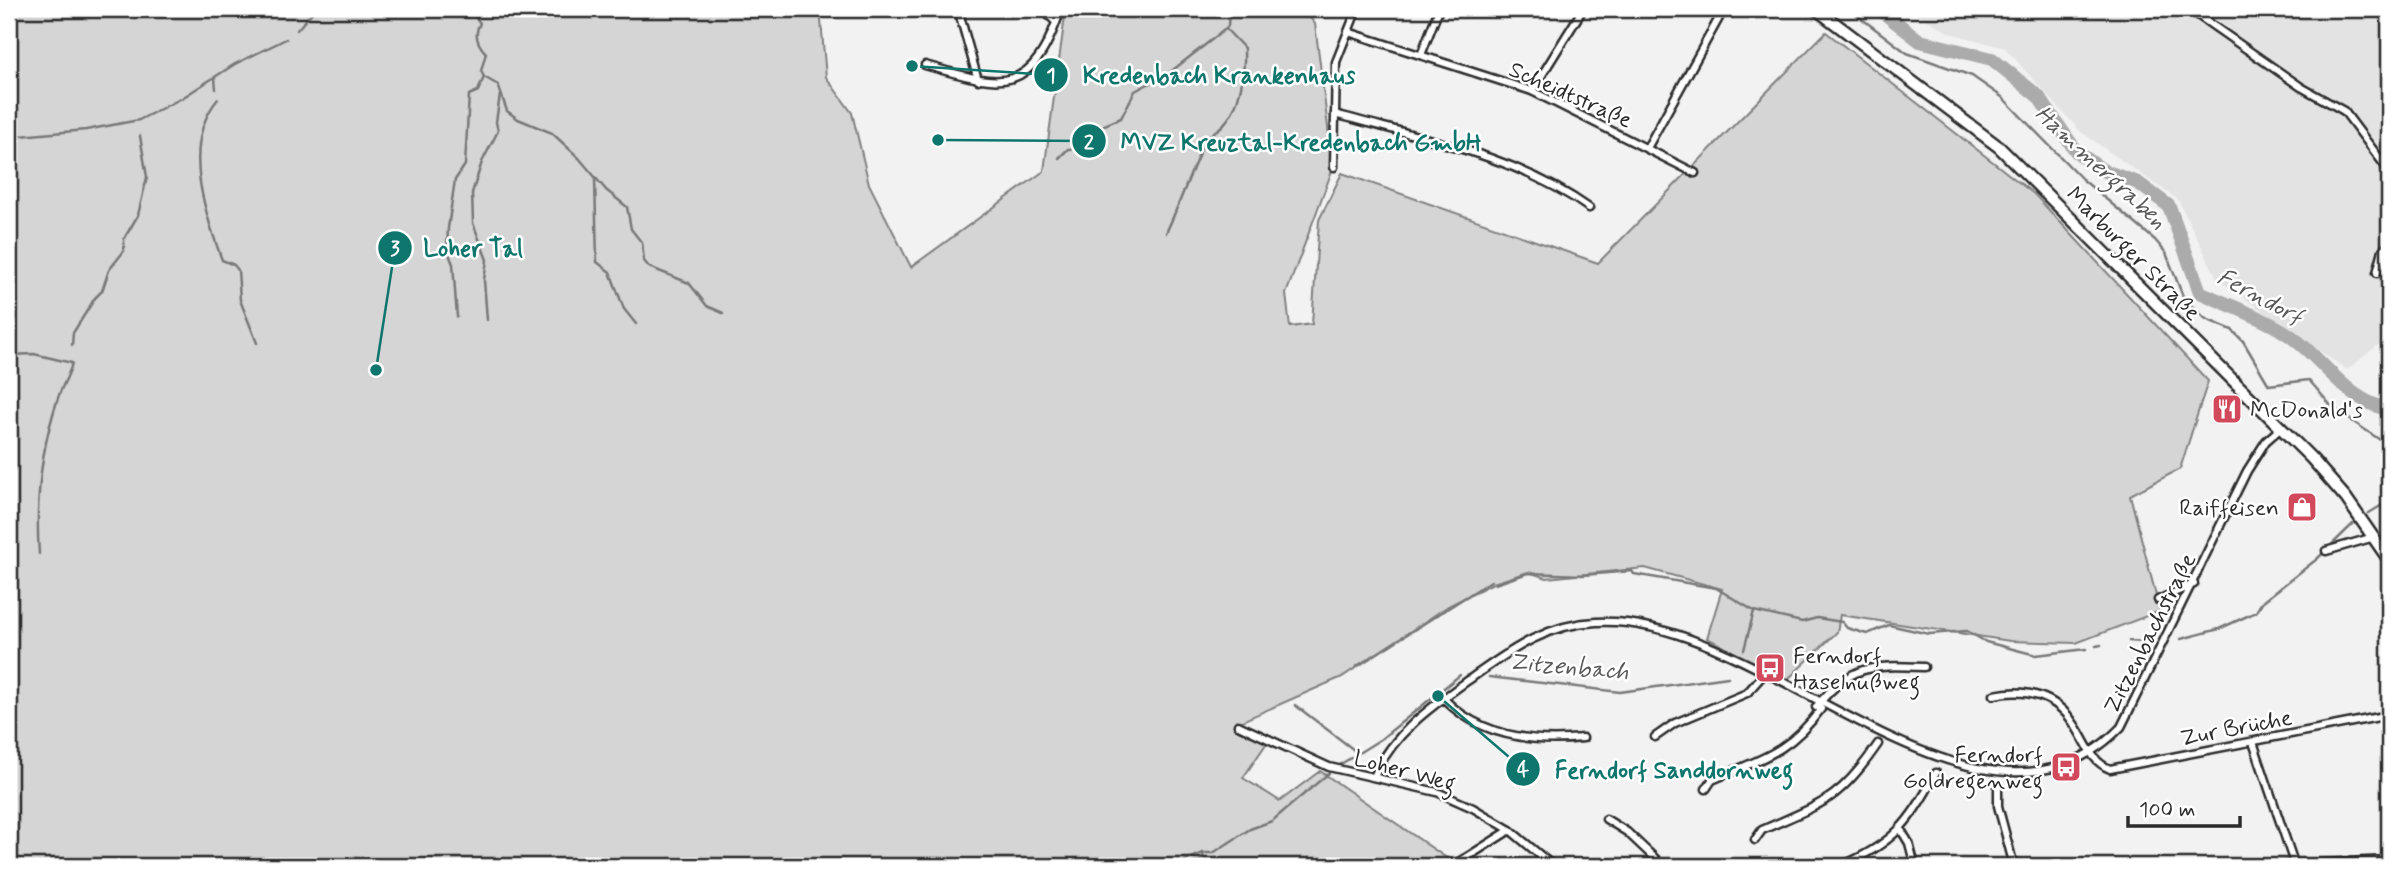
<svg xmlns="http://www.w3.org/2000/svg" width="2398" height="875" font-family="Mynerve,sans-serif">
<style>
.built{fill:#e3e3e3}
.green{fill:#d5d5d5;stroke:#808080;stroke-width:2}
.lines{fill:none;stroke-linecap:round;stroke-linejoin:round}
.stream{stroke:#787878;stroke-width:2.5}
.river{stroke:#ababab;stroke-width:14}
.minor-casing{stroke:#2b2b2b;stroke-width:11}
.primary-casing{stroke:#2b2b2b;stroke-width:15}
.minor{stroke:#fff;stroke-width:6}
.primary{stroke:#fff;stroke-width:10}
.labels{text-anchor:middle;stroke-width:5;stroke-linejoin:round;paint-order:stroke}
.street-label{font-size:23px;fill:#2b2b2b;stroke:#fff}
.poi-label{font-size:23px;fill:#2b2b2b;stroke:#fff;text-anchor:start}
.water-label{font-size:24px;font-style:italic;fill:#585858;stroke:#fff}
.leader{fill:none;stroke:#0f766e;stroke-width:2.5}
.callout-dot{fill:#0f766e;stroke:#fff;stroke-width:2.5}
.mark-label{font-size:21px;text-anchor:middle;font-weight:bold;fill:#fff}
.callout-label{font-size:24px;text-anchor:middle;font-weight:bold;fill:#0f766e;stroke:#fff;stroke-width:5;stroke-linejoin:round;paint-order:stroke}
</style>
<rect width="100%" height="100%" fill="#f2f2f2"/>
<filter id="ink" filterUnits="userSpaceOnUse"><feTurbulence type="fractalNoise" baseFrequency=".0143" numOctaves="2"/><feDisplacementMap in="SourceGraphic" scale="14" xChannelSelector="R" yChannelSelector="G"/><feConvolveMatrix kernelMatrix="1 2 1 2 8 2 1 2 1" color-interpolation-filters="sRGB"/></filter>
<g filter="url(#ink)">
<!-- built -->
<polygon class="built" points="1908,9 2389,9 2389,343 2378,345 2347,370 2218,280 2178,200 2080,131 2005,48 1950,33"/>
<!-- green -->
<polygon class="green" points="9,9 820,9 826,77 852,113 869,184 911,267 1044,171 1066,9 1303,9 1315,24 1333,168 1286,294 1290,327 1312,324 1319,220 1342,173 1598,263 1826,32 2034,194 2208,381 2180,469 2130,495 2160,611 2076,643 2010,641 1840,615 1837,632 1787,680 1707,638 1722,589 1645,568 1547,578 1528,572 1493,583 1448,606 1342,677 1235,724 1268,741 1243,778 1280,801 1320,771 1451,861 1463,854 1476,866 9,866"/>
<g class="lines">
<!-- stream -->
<g class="stream">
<path d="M477,9L476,18L480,23C473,35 478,45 486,53L481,71L484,77L498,85L507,111L518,119L552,133L579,158L606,190L627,207L631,229L642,243L644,261L649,267L689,283L707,306L723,313"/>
<polyline points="1849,9 1907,53 1972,76 2002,97 2082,179 2155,240 2166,253 2184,299 2206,319 2232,330 2243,341 2269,385 2309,380 2333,408 2389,446"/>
<polyline points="297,30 315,9"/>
<polyline points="215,78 216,89"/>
<path d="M218,99C181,143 204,211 222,260L234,265L238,270L240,300L257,343"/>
<polyline points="9,137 86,130 139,120 182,98 235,64 286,39"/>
<polyline points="1059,158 1068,149 1080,149 1093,130 1121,118 1135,91 1169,73 1223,31 1228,26 1229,11 1233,9"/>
<polyline points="595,178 597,262 610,272 624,309 636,324"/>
<path d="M1166,233C1180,203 1190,173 1204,143C1209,133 1216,132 1223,125C1241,107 1245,72 1244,48L1226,29"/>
<polyline points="457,317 453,264 447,249 448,228 455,180 465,165 469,95 478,91 484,77"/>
<polyline points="487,320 484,280 487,260 473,223 472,193 482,162 498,131 496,122 500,95"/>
<polyline points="72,345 73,333 95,298 102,291 109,270 124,251 124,239 138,215 147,177 140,136"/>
<path d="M9,355L34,354L72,363C69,376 62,385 58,398C41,449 35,500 39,554"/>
<polyline points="2369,513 2389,501"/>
<polyline points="1495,584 1528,573 1583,575 1632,571 1634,574 1716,588 1754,611"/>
<polyline points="2181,639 2219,629 2256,612 2262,602 2317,559 2353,524"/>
<polyline points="2129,641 2155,643"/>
<polyline points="2096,646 2101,645"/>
<polyline points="1744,650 1754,611 1802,622 1817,618 1842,622 1847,628 1867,634 1889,625 1929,634 1967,631 1986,642 2036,655 2086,649"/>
<polyline points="1357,666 1491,581"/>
<polyline points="1489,677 1620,692 1728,677"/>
<polyline points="1295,705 1358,753"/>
<polyline points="1341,764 1381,739 1460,675"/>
<polyline points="1174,866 1203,853"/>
<polyline points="1187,866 1202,860 1204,853 1213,853 1250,829 1272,821 1329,773"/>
</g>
<!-- river -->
<path class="river" d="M1879,9L1920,41L1992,59L2038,96L2076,151L2102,170L2138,183L2169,206L2200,292C2227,305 2258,315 2283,331C2320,353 2345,402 2389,409"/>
<!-- minor casing -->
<g class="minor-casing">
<g id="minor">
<polyline points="958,9 978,80"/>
<polyline points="1042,9 1056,22"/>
<polyline points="2189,9 2301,87 2344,111 2389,171"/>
<polyline points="1348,32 1532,91 1695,173"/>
<polyline points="1421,55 1439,9"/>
<path d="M925,65C1002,87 1031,98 1061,9"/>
<polyline points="1532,91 1583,9"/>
<path d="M1335,114C1421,138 1515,155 1589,208"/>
<polyline points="1647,148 1724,9"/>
<polyline points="1334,167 1336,62 1357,9"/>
<polyline points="2377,273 2383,250 2389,245"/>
<polyline points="2326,551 2374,537"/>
<polyline points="2158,600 2194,584"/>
<path d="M1994,695C2025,688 2056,695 2074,724C2086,741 2090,761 2110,769L2389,715"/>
<path d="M1444,699C1480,736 1533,743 1583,738"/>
<path d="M1816,707C1852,664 1870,665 1924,667"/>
<polyline points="1238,725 1329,767 1437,792 1473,808 1510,830 1553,866"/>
<polyline points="1655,737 1675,723 1747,693 1762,676"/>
<polyline points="2253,742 2295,866"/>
<path d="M1374,777C1393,731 1438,702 1477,674C1514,648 1549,624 1596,622C1765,612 1977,875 2121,727L2247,471L2266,441L2282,427"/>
<polyline points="1998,786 1998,806 2014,866"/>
<path d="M1706,789L1712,780C1760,759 1788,754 1821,709"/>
<polyline points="1606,819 1627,832 1663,866"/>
<polyline points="1901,830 1909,843 1915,866"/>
<path d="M1755,840L1762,830C1823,803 1839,801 1878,744"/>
<polyline points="1453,866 1510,830"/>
<path d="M1840,866C1892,845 1911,822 1936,773"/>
<polyline points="2264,866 2389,860"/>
</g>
</g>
<!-- primary casing -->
<g class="primary-casing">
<polyline id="primary" points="1816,9 1999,147 2312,459 2346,498 2389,560"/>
</g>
<!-- minor -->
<use href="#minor" class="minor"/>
<!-- primary -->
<use href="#primary" class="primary"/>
</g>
</g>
<!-- icons -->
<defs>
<g id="restaurant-square" transform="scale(1.575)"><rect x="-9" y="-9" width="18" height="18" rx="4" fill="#d1495b" stroke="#fff"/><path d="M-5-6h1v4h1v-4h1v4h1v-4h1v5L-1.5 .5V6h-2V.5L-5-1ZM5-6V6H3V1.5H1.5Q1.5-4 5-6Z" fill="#fff"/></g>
<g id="shop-square" transform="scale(1.575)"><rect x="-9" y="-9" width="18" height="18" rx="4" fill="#d1495b" stroke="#fff"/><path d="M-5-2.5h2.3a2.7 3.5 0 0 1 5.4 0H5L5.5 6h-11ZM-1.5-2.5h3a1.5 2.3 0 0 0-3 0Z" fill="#fff"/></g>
<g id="bus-square" transform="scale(1.575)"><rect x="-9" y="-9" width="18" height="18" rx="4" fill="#d1495b" stroke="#fff"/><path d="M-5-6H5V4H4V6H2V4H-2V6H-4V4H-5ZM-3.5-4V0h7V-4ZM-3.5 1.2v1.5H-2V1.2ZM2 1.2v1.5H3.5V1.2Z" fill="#fff"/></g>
</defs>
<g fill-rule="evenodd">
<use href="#restaurant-square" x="2227" y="409"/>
<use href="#shop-square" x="2302" y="507"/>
<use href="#bus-square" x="1770" y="668"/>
<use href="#bus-square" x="2066" y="767"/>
</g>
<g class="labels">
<!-- street labels -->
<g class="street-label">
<text transform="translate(1571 94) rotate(24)" y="8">Scheidtstraße</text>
<text transform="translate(2134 253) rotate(45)" y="8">Marburger Straße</text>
<text transform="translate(2149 633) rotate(-63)" y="8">Zitzenbachstraße</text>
<text transform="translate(2236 727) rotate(-11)" y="8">Zur Brüche</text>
<text transform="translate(1405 770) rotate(15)" y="8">Loher Weg</text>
</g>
<!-- poi labels -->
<g class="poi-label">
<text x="2250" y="417">McDonald's</text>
<text x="2279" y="515" text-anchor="end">Raiffeisen</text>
<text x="1793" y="663">Ferndorf<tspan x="1793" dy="26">Haselnußweg</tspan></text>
<text x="2043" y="762" text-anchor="end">Ferndorf<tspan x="2043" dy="26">Goldregenweg</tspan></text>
</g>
<!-- water labels -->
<g class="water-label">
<text transform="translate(2101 167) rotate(43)" y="8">Hammergraben</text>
<text transform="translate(2260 296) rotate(28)" y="8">Ferndorf</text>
<text transform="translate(1569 666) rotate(5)" y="8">Zitzenbach</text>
</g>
</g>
<!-- callouts -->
<path class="leader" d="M912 66L1051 75M938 140L1089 141M376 370L395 248M1438 696L1523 769"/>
<g class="callout-dot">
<circle cx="912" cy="66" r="7"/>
<circle cx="938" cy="140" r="7"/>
<circle cx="376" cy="370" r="7"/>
<circle cx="1438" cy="696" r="7"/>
<circle cx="1051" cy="75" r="18"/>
<circle cx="1089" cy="141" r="18"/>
<circle cx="395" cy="248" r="18"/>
<circle cx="1523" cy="769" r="18"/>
</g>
<g class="mark-label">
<text x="1051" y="82">1</text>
<text x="1089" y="149">2</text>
<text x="395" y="255">3</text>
<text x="1523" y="776">4</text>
</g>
<g class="callout-label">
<text x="1219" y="83">Kredenbach Krankenhaus</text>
<text x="1301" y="150">MVZ Kreuztal-Kredenbach GmbH</text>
<text x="473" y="256">Loher Tal</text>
<text x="1674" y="778">Ferndorf Sanddornweg</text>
</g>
<!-- margin -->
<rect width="2398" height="875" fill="none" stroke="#fff" stroke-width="35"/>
<rect x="18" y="18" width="2363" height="840" fill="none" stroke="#2b2b2b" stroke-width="2.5" filter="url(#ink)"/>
<!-- scale -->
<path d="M2128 816v10h112v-10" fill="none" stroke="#2b2b2b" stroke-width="3.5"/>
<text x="2139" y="816" font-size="21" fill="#2b2b2b" stroke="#ffffff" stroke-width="5" paint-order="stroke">100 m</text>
</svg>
